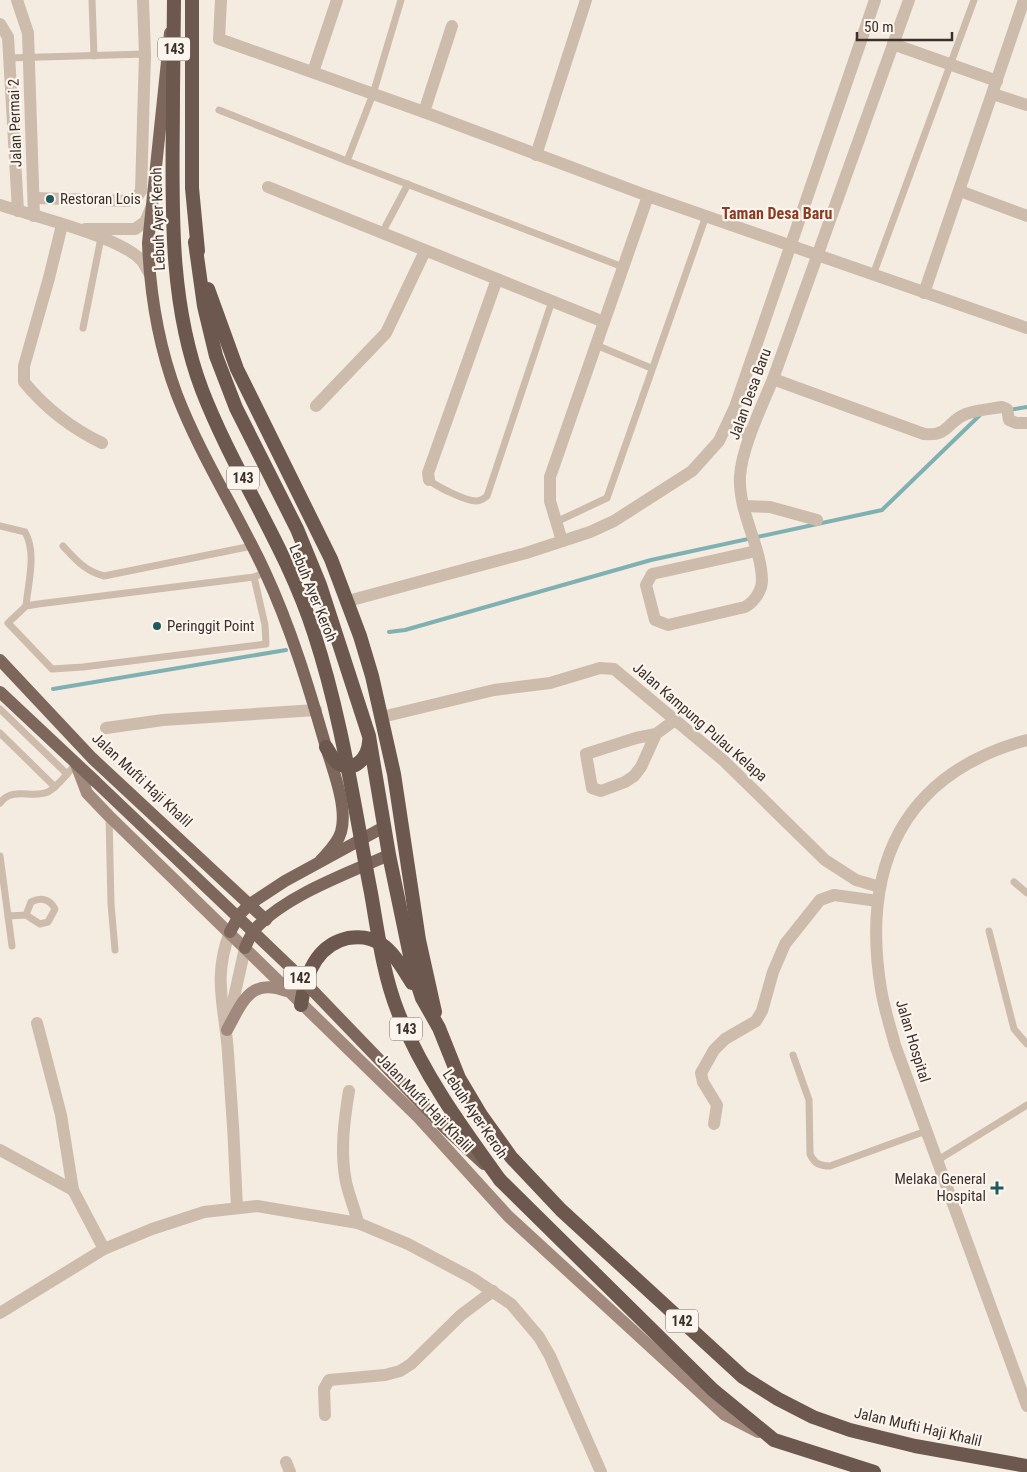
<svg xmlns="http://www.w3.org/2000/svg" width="1027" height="1472" font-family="'Roboto Condensed',sans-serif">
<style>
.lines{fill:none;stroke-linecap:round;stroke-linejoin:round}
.stream{stroke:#7fb0b2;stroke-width:4}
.service{stroke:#cdbbac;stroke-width:7}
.minor{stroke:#cdbbac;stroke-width:12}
.tertiary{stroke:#cdbbac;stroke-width:12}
.secondary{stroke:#a18a7d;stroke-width:12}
.primary{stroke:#7d675c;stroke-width:12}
.trunk{stroke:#6c584f;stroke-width:14}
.primary-bridge{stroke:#7d675c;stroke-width:12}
.trunk-bridge{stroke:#6c584f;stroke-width:14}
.poi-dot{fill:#1f5a5e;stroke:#fbf5ee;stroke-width:2}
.labels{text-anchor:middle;stroke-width:4.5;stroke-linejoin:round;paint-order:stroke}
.shield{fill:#fbf5ee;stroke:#756b66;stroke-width:1}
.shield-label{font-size:14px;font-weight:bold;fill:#3b302b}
.street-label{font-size:15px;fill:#3b302b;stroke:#fbf5ee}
.poi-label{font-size:15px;fill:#3b302b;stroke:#fbf5ee;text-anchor:start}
.neighbourhood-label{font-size:16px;font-weight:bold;fill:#8c3b22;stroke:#fbf5ee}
</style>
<rect width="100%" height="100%" fill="#f4ebe1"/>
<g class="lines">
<!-- stream -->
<g class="stream">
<polyline points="1009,410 1027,407"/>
<polyline points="389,632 405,630 651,560 882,510 980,415"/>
<polyline points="53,689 286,650"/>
</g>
<!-- service -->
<g class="service">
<polyline points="92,0 94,56"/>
<polyline points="8,58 145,54"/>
<polyline points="219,110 347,161 373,94 401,0"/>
<polyline points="347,161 623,267"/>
<polyline points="382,233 408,184"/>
<polyline points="873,275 974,0"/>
<polyline points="83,328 101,238"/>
<polyline points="596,345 651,368"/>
<path d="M429,480C437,487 466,501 476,501C481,501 483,499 487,496L552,301"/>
<polyline points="556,522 607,498 706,216"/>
<path d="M0,526L25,532C37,553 28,583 26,606"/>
<path d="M63,546C76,560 85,571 104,576L252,546"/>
<polyline points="254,577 265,625 266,644 83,667 52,669 8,623 26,606 38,604 254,577 266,572"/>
<polyline points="0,709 67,774"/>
<polyline points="0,733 55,787"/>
<path d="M0,803C13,786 32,799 48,792C59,786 67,773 76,764"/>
<polyline points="109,816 111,904 115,950"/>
<polyline points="0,856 12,946"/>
<polyline points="1014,882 1027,893"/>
<path d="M8,916L26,915L40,924L48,922L55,909C50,899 41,897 31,902L26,915"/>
<polyline points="989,931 1014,1029 1027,1044"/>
<path d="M793,1055L809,1100L810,1154C814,1163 819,1166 830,1166L926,1131"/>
<polyline points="938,1160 1027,1105"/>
</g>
<!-- minor -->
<g class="minor">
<polyline points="17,0 28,33 34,216"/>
<polyline points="221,0 219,39 424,112 648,196 1027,328"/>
<polyline points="0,24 8,37 18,211"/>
<polyline points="893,44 997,81"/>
<polyline points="313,72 337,0"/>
<polyline points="993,94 1027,105"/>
<polyline points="424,112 452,26"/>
<polyline points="536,155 586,0"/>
<polyline points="268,187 604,322"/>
<polyline points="960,191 1027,216"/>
<polyline points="35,198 128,201 136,198 141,191 145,54 143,0"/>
<path d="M62,225L49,278L24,366V382C46,409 71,428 102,443"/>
<polyline points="924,293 1024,0"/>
<path d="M773,379L924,434C949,437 947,421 966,414C977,410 990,409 1002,407L1007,409L1009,420L1016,423H1027"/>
<polyline points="316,406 386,333 425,251"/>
<polyline points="727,426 750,435"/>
<polyline points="429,480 428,473 497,279"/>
<polyline points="744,506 770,507 817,520"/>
<polyline points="562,541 550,501 550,477 648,196"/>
<path d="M756,551L652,574L646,585L655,620L668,625L745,607C754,602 762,591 762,580C761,545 738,512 740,476C742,447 762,406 773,379L909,0"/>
<polyline points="348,601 526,553 590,532 614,521 692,471 719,441 735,407 875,0"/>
<polyline points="382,717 494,690 550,683 600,668 614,669 723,760 825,860 856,880 880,887"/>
<polyline points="106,728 163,720 316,710"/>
<polyline points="656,734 636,738 586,754 592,788 601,791 625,782 634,776 641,767 656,734 675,720"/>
<polyline points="37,1023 61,1115 73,1190 104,1249"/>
<path d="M349,1091C344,1121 340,1152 346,1182C349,1196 355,1209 358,1223"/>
<polyline points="714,1124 717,1105 703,1082 701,1073 714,1050 725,1039 756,1021 762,1011 773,972 785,944 820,900 834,895 878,901"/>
<polyline points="0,1150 73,1190"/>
<polyline points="325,1415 324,1389 329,1380 385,1375 400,1371 411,1364 461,1315 493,1291"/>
<polyline points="286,1462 290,1472"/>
</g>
<!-- tertiary -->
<g class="tertiary">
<path d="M0,205C33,216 122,237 142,261C145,265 147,270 150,274"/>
<polyline points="85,229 135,229 145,222 151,208"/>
<path d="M1027,740C902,774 861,867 881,989C884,1008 890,1026 895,1045L1027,1406"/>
<path d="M230,932C212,979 225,1006 228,1053C232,1104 235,1155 237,1207"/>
<polyline points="229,1020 245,948"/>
<polyline points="0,1313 104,1249 152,1229 204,1212 257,1206 358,1223 408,1244 472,1278 511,1304 539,1337 550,1356 601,1472"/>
</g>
<!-- secondary -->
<g class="secondary">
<polyline points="76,764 87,793 109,816 418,1117 508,1216 725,1415 758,1432"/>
<path d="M227,1030C242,1003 250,977 286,991"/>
</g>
<!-- primary -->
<g class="primary">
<path d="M170,33L148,243C150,294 159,347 177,395C201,457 237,512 265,572C291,628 309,688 326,747C333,770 348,808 341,832C338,843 329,851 321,860"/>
<polyline points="0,660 92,758 266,920"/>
<polyline points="0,692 95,781"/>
<polyline points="230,932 240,914 250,904 285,881 384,827"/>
<path d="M245,948C248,941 251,933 256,928C287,895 348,873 389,855"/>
</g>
<!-- trunk -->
<g class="trunk">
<polyline points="192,0 192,188 198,251"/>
<polyline points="173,92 174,0"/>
<polyline points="195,242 204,306 216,356 236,408 297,529 320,585 369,736 389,855 413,970 422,998 439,1028 459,1078 481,1115 511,1157 561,1210 743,1377 778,1399 813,1417 850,1430 915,1446 1027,1466"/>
<polyline points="208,289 237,369 331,559 360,636 372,676 394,774 419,940 435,1012"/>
<path d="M326,747C330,753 333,760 339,764C355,773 368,757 369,742"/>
<path d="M301,1005C305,975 316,945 348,938C360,936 371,937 381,944C394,952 404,971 412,983"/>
<polyline points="500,1180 713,1390 774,1440 874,1472"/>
</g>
<!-- primary-bridge -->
<polyline class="primary-bridge" points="95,781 290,967 445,1128 484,1164"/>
<!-- trunk-bridge -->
<path class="trunk-bridge" d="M173,92C173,192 166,295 202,390C234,473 287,548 314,633C342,718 354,806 371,893C378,933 383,974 398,1012C423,1074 461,1126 500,1180"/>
</g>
<!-- markers -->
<g class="poi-dot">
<circle cx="50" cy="199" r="5"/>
<circle cx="157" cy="626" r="5"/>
<path d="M994.5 1180.5h5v5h5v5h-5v5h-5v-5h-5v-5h5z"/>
</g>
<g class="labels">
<!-- shield labels -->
<g class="shield">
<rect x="158" y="37.5" width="32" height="23" rx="4"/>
<rect x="227" y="466.5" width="32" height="23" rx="4"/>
<rect x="284" y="966.5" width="32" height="23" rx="4"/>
<rect x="390" y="1017.5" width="32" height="23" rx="4"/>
<rect x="666" y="1309.5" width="32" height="23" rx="4"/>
</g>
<g class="shield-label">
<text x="174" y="54">143</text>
<text x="243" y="483">143</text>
<text x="300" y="983">142</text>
<text x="406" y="1034">143</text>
<text x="682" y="1326">142</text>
</g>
<!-- street labels -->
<g class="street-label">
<text transform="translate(15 123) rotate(-92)" y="5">Jalan Permai 2</text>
<text transform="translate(158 219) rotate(-92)" y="5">Lebuh Ayer Keroh</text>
<text transform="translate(750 394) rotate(-70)" y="5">Jalan Desa Baru</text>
<text transform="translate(313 593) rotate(68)" y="5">Lebuh Ayer Keroh</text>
<text transform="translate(700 722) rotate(41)" y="5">Jalan Kampung Pulau Kelapa</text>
<text transform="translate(142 780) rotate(43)" y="5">Jalan Mufti Haji Khalil</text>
<text transform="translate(913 1041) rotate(73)" y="5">Jalan Hospital</text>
<text transform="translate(425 1103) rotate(46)" y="5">Jalan Mufti Haji Khalil</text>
<text transform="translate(475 1114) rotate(56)" y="5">Lebuh Ayer Keroh</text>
<text transform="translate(918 1427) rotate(13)" y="5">Jalan Mufti Haji Khalil</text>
</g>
<!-- poi labels -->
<g class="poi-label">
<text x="60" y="204">Restoran Lois</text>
<text x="167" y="631">Peringgit Point</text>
<text x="986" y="1184" text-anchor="end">Melaka General<tspan x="986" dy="17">Hospital</tspan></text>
</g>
<!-- neighbourhood labels -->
<g class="neighbourhood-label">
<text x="777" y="219">Taman Desa Baru</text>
</g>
</g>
<!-- scale -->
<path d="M857 32v8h95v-8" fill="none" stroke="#3b302b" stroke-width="2.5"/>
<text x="864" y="32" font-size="15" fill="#3b302b" stroke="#fbf5ee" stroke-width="4" paint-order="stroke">50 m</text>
</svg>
